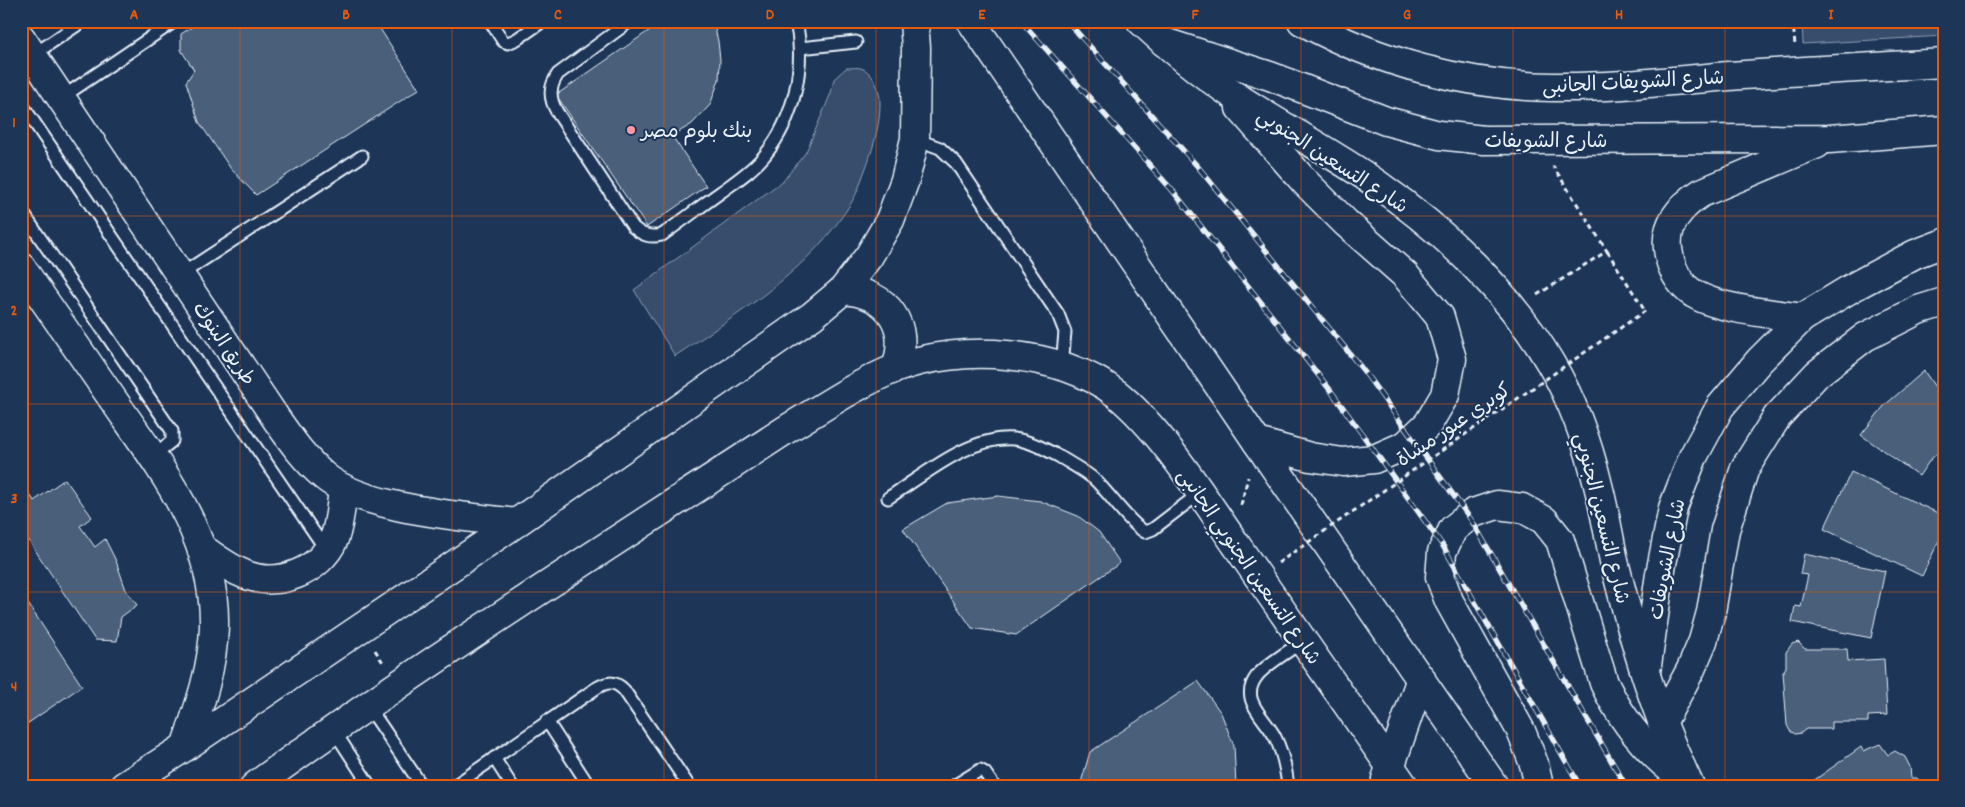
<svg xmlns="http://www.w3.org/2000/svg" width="1965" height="807" font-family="Dekko,'Playpen Sans Arabic',sans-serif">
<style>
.green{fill:#374d6c;stroke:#909fb2}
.building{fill:#495e7a;stroke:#e8f1f8}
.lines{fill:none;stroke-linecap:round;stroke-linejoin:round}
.lane-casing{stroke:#e8f1f8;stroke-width:15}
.secondary-casing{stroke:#e8f1f8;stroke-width:31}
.highway-casing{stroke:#e8f1f8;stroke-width:31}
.path{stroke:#e8f1f8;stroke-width:3;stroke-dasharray:5 4;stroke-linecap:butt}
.lane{stroke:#1d3557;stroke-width:11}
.secondary{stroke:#1d3557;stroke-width:28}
.highway{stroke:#1d3557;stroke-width:28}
.rail-casing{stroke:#e8f1f8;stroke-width:5.5}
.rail{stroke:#1d3557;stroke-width:4;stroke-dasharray:11;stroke-linecap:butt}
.path-bridge{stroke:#e8f1f8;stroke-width:3;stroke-dasharray:5 4;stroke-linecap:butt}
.grid{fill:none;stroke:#e8590c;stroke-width:1;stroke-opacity:0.55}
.poi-dot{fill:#ff9aa2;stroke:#1d3557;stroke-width:2}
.labels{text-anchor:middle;stroke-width:4;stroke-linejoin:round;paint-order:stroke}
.street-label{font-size:20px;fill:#e8f1f8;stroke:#1d3557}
.poi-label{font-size:20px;fill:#e8f1f8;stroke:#1d3557;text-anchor:start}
.neatline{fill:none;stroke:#e8590c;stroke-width:2}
.grid-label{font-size:16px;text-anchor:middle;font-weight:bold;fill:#e8590c}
</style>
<rect width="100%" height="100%" fill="#1d3557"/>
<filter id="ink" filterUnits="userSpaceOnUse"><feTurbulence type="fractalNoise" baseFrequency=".02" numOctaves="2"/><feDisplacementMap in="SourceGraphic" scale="10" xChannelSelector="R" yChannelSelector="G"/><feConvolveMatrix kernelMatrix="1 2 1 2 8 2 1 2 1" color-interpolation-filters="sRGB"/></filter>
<g filter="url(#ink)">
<!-- green -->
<g class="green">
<polygon points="1802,21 1944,21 1944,36 1803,44"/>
<path d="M846,68C850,68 857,67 861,68C873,72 879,88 880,99C881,121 874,145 867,165C862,177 859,190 853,200C811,270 741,312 675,356L634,290L784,180L806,152L831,93L834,79Z"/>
</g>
<!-- building -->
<g class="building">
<polygon points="201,21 375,21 419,89 256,195 231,169 199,122 186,82 194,70 181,50 181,34"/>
<polygon points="663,21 713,21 718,41 720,60 719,80 710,105 692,124 672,136 706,186 647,227 556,95"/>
<polygon points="1924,371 1944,400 1944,447 1930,460 1919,476 1861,435 1884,406"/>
<polygon points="1851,472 1944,516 1944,530 1922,576 1824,529"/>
<polygon points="65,479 92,517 80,526 95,547 105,539 116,561 126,590 137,605 121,617 117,641 95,640 27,538 21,542 21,481 34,501"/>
<polygon points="998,496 1040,501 1078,516 1099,532 1120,563 1016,635 972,628 903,529 947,503"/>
<polygon points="1804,554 1885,571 1871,638 1792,622 1795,606 1801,607 1808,575 1800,574"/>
<polygon points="21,593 82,686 21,728"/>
<polygon points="1798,642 1805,649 1847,649 1848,661 1884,659 1887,715 1868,716 1868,722 1831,722 1831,729 1806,729 1801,733 1795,734 1790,731 1787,725 1783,672 1786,667 1786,652 1792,644"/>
<polygon points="1198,681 1221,713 1234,746 1236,786 1080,786 1090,752"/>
<polygon points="1880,744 1888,755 1895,751 1905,757 1910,767 1911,778 1917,778 1921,782 1922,786 1806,786 1861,747 1863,751"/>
</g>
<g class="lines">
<!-- lane casing -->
<g class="lane-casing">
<g id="lane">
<polyline points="490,21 503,41 508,43 517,39 543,21"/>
<path d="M630,21L558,74C549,87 549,98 557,112L633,227C642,235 650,238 662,235C682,221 701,206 721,192C736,181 753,170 765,155C794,119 806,67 796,21"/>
<polyline points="800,48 856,42"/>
<polyline points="33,55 83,21"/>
<polyline points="61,98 175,21"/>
<polyline points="21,103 326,550"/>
<polyline points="915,139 940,148 956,163 1058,314 1065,332 1062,366"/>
<polyline points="21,210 172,431 172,441 153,456"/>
<polyline points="180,275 362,156"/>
<path d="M888,498C923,476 970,435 1014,439C1030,441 1045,449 1060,457C1071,464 1085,471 1095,480C1111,495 1128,522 1145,532L1153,529L1200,493"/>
<polyline points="368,706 422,786"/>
<polyline points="547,721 589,786"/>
<polyline points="333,729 370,786"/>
<polyline points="494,758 512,786"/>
<path d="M454,786L595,689C606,682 614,680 624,690L689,786"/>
<polyline points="954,786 980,770 985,773 994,786"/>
<path d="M1288,786C1286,768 1283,753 1275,737C1265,717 1238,700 1257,676C1265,665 1291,650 1303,641"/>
</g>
</g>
<!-- secondary casing -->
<g class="secondary-casing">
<g id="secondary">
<path d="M1302,21C1378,62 1465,86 1552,87C1611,88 1670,81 1729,76C1800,71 1872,67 1944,63"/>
<path d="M21,38L277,420C291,440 305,460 324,476C364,510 464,516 516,523"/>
<polyline points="1164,42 1270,76 1386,121 1439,135 1484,140 1829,139 1944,130"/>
<path d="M21,267C52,312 83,356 114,401C162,470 216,538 214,626C213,669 199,707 185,747"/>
<path d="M843,290C888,293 911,325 896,368"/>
<path d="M1802,318C1771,313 1721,310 1694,294C1678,284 1670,266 1668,249C1665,223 1681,206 1701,193L1817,144"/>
<path d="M203,549C217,559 230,569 246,575C279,588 320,571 334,539C340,523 341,505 343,489"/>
<polyline points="1646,672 1660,574 1673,508 1693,457 1720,407 1759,361 1802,318 1855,286 1915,254 1944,243"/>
<polyline points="1662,723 1691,669 1703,641 1711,612 1725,530 1745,468 1777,417 1817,374 1865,337 1918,310 1944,302"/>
<polyline points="1386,779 1421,678"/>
<polyline points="124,786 185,747 516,523 812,316 843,290 869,256 890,220 905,180 915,139 916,48 914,21"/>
<path d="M255,786C427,660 609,546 787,429C822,408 857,384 894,369C959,343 1061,350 1117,394C1164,433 1202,496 1237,546C1293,626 1349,706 1404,786"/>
</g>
</g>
<!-- highway casing -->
<g class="highway-casing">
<g id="highway">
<polyline points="971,21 1257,442 1494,786"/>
<path d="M1141,21C1168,46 1196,70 1226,90C1275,123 1328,150 1377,184C1444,231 1510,293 1551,364C1573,401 1589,447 1599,489C1605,513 1609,537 1614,561C1633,638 1655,715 1690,786"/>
<polyline points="1240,108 1304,181 1346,223 1405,275 1440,317 1452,359 1445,395 1428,424 1406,445 1374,459 1343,462 1310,457 1257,442"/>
<path d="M1539,786L1534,764L1521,731L1449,601L1440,577L1442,552L1453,529L1473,513L1497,505L1522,508L1544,520L1560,540L1604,683C1623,723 1648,754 1685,780"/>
</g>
</g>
<!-- path -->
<g class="path">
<polyline points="1793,21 1795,46"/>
<polyline points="1607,251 1645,311"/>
<polyline points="1537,295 1607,251 1553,166"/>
<polyline points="1241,505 1248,477"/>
<polyline points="375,650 384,664"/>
</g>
<!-- lane -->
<use href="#lane" class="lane"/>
<!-- secondary -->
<use href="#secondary" class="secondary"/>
<!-- highway -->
<use href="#highway" class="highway"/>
<!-- rail casing -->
<g class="rail-casing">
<g id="rail">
<polyline points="1021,21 1173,191 1331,391 1443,546 1580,786"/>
<polyline points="1067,21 1199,168 1363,370 1472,521 1626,786"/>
</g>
</g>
<!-- rail -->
<use href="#rail" class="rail"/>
<!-- path-bridge -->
<polyline class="path-bridge" points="1278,563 1645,311"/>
</g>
</g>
<!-- grid -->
<path class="grid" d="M240,21V786M452,21V786M664,21V786M876,21V786M1089,21V786M1301,21V786M1513,21V786M1725,21V786M21,216H1944M21,404H1944M21,592H1944"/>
<!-- markers -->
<circle class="poi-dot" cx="631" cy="130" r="5"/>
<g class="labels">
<!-- street labels -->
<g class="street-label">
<text transform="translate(1633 81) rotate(-3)" y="7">شارع الشويفات الجانبى</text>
<text x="1546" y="147">شارع الشويفات</text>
<text transform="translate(1333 160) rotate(33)" y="7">شارع التسعين الجنوبي</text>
<text transform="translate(225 343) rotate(56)" y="7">طريق البنوك</text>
<text transform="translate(1453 424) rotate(-34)" y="7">كوبري عبور مشاة</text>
<text transform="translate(1603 518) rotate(76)" y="7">شارع التسعين الجنوبي</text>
<text transform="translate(1666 559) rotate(-79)" y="7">شارع الشويفات</text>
<text transform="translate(1250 566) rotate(55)" y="7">شارع التسعين الجنوبي الجانبى</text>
</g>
<!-- poi labels -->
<g class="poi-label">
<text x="641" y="137">بنك بلوم مصر</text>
</g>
</g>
<!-- margin -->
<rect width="1965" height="807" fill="none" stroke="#1d3557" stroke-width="55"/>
<rect x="28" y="28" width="1910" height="752" class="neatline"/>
<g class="grid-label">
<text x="134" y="19">A</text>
<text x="346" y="19">B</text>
<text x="558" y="19">C</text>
<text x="770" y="19">D</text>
<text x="982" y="19">E</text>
<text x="1195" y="19">F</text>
<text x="1407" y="19">G</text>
<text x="1619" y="19">H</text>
<text x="1831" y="19">I</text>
<text x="14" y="127">1</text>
<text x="14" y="315">2</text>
<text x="14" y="503">3</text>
<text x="14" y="691">4</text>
</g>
</svg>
